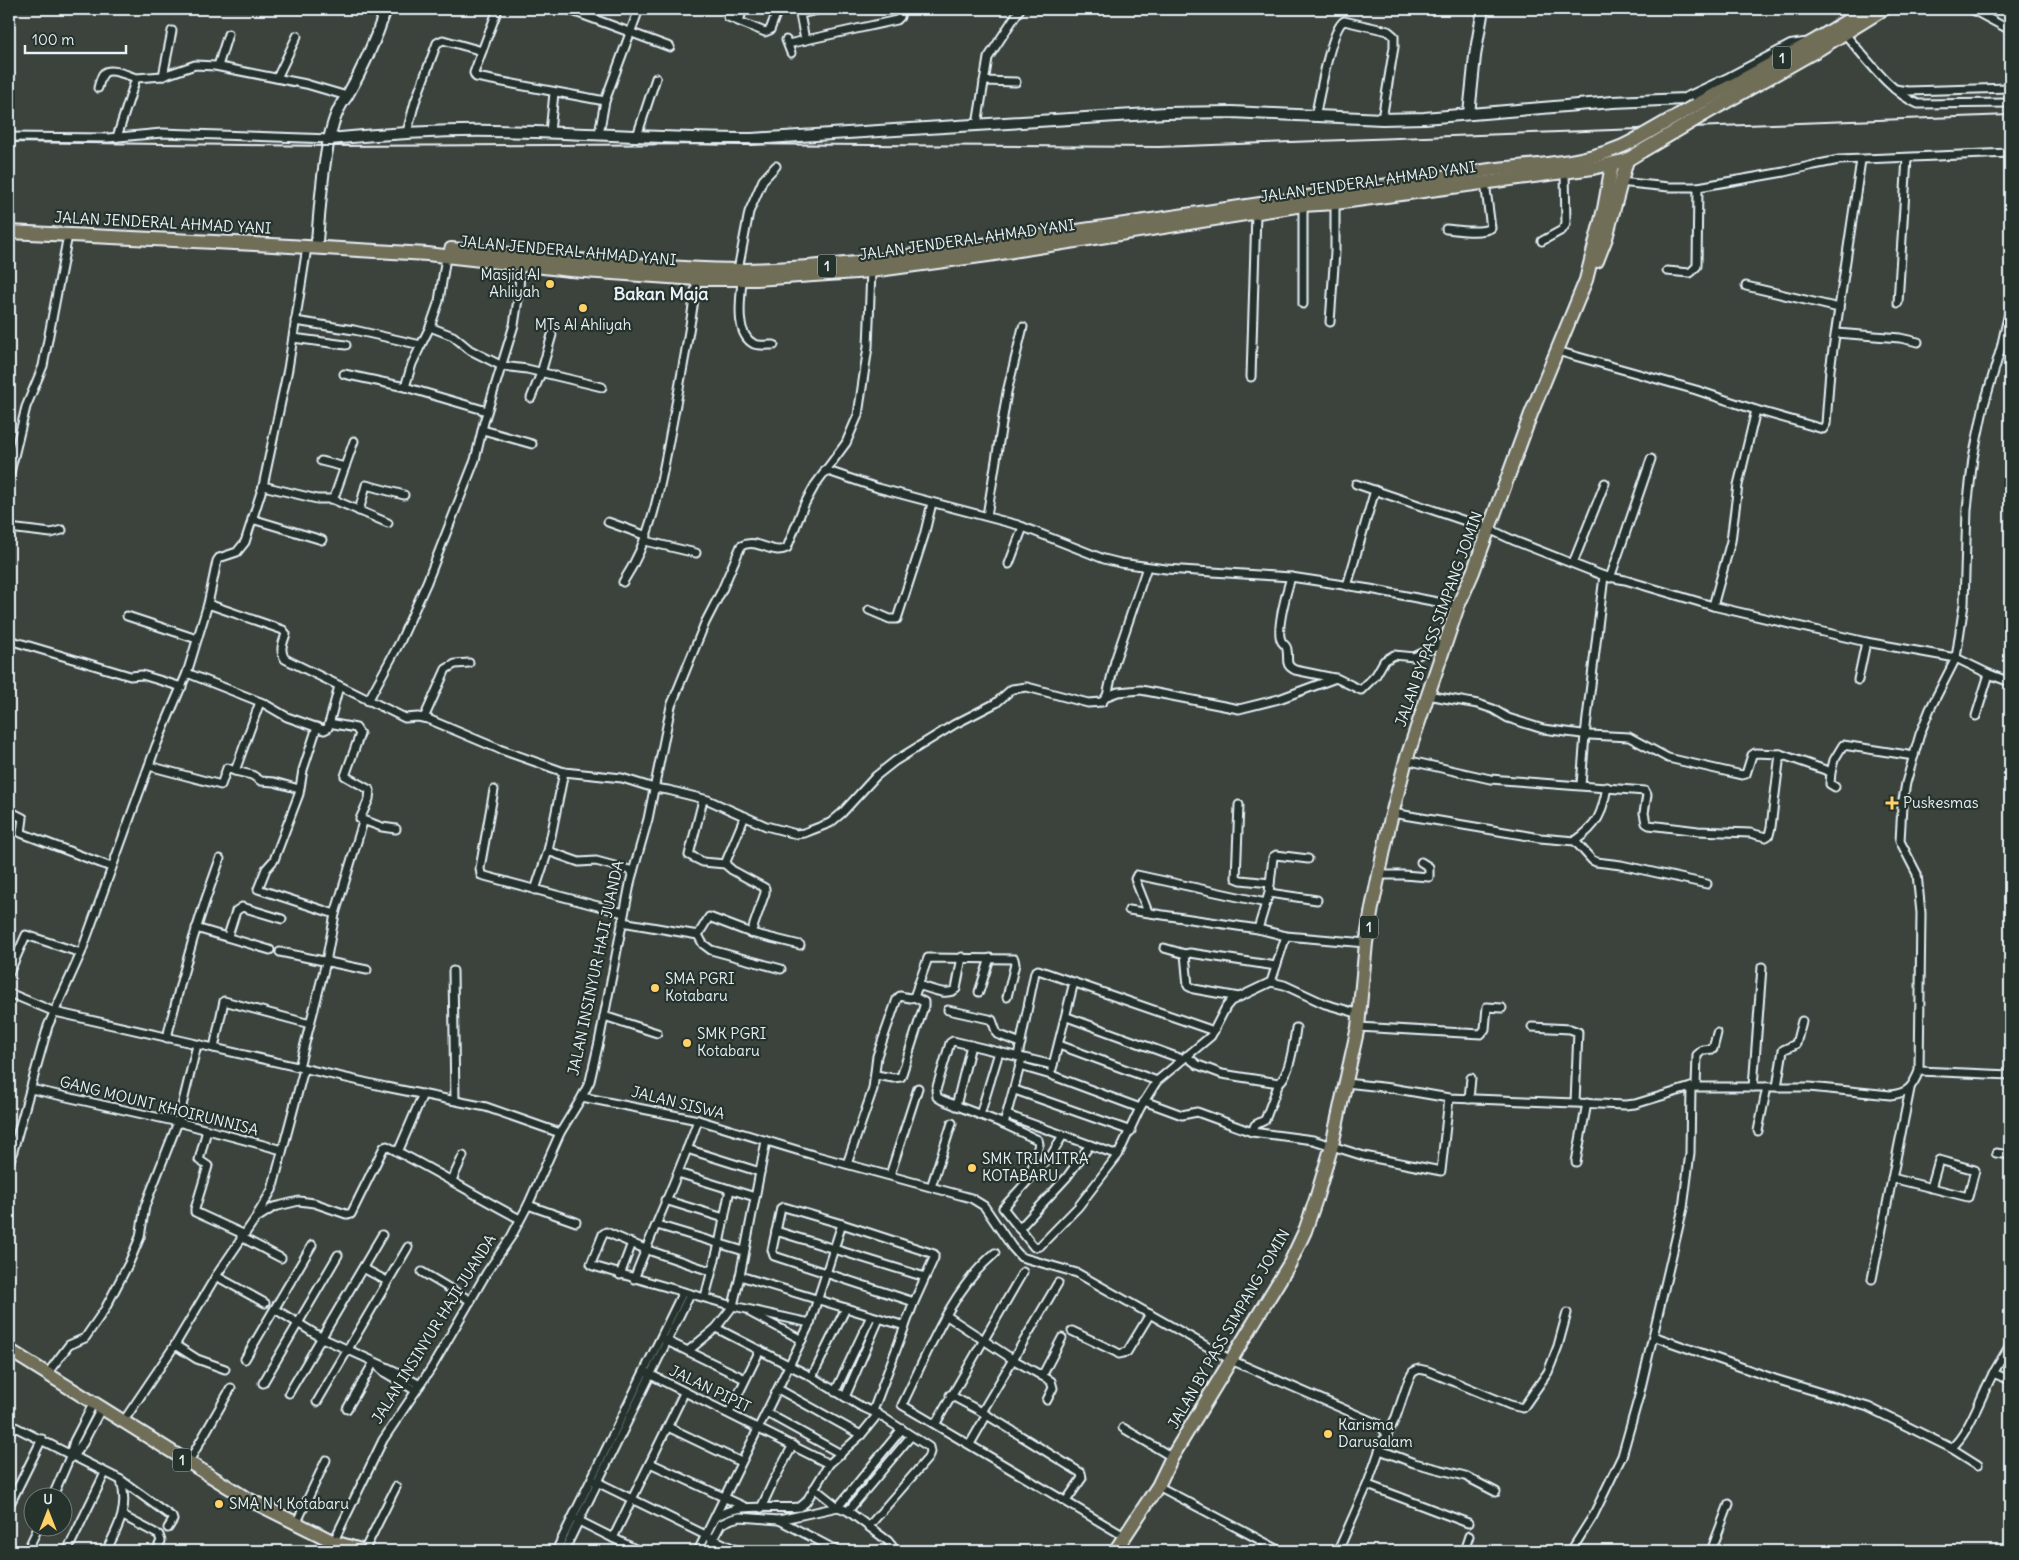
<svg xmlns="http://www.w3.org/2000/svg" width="2019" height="1560" font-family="Delius,sans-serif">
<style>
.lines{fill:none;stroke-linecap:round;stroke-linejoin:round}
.street-casing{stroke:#e8f1f8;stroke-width:11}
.secondary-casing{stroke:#e8f1f8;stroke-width:14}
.highway-casing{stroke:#e8f1f8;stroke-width:16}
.street{stroke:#26332d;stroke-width:7}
.secondary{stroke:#26332d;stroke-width:10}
.highway{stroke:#716e59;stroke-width:12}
.rail{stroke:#e8f1f8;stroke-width:2}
.highway-bridge-casing{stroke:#e8f1f8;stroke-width:16;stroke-linecap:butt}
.highway-bridge{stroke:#716e59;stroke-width:12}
.poi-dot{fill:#ffd166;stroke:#26332d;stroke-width:2}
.labels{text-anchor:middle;stroke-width:4.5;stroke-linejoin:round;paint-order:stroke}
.shield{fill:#26332d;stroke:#aeb8bb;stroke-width:1}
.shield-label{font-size:14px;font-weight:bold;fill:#e8f1f8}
.street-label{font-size:15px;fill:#e8f1f8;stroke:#26332d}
.poi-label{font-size:15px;fill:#e8f1f8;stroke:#26332d;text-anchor:start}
.quarter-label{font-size:18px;font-weight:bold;fill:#e8f1f8;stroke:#26332d}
</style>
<rect width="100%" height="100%" fill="#3c433d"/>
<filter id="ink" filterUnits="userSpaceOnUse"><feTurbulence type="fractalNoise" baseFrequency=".02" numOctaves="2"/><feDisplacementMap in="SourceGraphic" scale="10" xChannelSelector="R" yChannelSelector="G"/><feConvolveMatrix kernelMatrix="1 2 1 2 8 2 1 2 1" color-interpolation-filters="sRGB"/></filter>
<g filter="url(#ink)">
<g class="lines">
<!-- street casing -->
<g class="street-casing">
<g id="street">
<polyline points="567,9 670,47"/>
<polyline points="728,9 728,17 765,32 770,30 778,9"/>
<polyline points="1971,9 2010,30"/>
<polyline points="588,16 591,9"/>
<polyline points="739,21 743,9"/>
<path d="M1843,32C1864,55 1889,92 1918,104L2010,103"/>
<polyline points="786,40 791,53"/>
<polyline points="805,40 800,14 823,9"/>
<polyline points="788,44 897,20 900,17 901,9"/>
<polyline points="482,51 474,73 476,77 605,101"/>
<polyline points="218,66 228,34"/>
<polyline points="163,76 172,31"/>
<polyline points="277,78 297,36"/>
<polyline points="984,81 1016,82"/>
<path d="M98,88C99,84 101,76 104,73C111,67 129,76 136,78"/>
<polyline points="1895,89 1908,91 2010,88"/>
<path d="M1315,117C1319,100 1331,28 1344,21L1388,31L1394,36V47L1382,119"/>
<polyline points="978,119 988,58 1020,9"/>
<polyline points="407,132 415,102 437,43 443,40 482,51 498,9"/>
<polyline points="550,132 554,93"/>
<polyline points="599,134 605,101 639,9"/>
<polyline points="637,136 656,78"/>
<polyline points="9,137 108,138 162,133 330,139"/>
<polyline points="117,137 136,78 163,76 195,65 215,66 306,84 347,96"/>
<polyline points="1619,182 1669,187 1698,187 1784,172 1814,165 1839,160 2010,153"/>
<polyline points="1303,205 1303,304"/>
<path d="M1446,229C1458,230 1480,234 1491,228L1485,182"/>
<polyline points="1542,241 1562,230 1566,224 1565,172"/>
<polyline points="738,270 749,212 763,180 776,166"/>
<polyline points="1667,271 1690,273 1697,266 1698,187"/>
<path d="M742,280C741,298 734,334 754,344C759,346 769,345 774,345"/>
<polyline points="1898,303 1907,158"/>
<polyline points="1839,308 1861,160"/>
<polyline points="295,321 354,330 421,345 430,327 453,336 470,350 502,366 527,369 602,387"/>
<polyline points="1330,322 1335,252 1335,203"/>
<polyline points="430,327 439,301 446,257"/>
<polyline points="1836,333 1900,338 1918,342"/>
<polyline points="293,338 346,345"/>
<polyline points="1557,351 1696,390 1756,410 1823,429 1826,424 1830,370 1839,308 1746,286"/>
<polyline points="344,374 405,387 487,411"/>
<polyline points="1251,377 1256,213"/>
<polyline points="405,387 412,364 421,345"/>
<polyline points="531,398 541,373 552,335"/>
<polyline points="483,430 532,444"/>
<polyline points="321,461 345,467"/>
<polyline points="825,470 878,488 1018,525 1104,559 1120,563 1166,569 1291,577 1370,589 1458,606"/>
<polyline points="9,477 26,407 43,366 68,235"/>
<polyline points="1356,484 1489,529 1515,541 1604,576 1625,580 1713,606 1866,642 1956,658 1989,674 2010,682"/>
<polyline points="263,486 317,499 332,499 335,495 354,441"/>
<polyline points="332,499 388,523"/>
<polyline points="359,511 366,485 404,495"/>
<polyline points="987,516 1007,392 1023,327"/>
<polyline points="252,519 322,540"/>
<polyline points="608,522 647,536"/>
<polyline points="9,528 51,533 62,530"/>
<polyline points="645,541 696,553"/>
<polyline points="1573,563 1605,483"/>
<polyline points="1009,564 1023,527"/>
<path d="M1291,577C1287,590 1276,629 1281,640C1282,644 1287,645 1287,650C1289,659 1284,665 1295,670L1334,678"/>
<polyline points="1610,578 1651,459"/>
<path d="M623,582C653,536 661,483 671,430C681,380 690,329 697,279"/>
<polyline points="1347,586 1375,490"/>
<path d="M208,604L283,630L286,634C283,643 279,650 285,659L405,718L418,717L428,719L499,749L564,772L622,778L654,788L668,790L708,800L766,826L796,834L804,833L830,823L842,813L876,776L895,761L955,724L996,703L1012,689L1027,687L1088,703L1102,702L1107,696L1118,692L1141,690L1239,709L1279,699L1336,678L1361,690L1376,675L1384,661L1394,655L1414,657L1445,642"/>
<polyline points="1713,606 1731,541 1738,485 1756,410"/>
<polyline points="869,610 890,619 897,619 924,536 932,503"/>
<polyline points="127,616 197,639"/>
<polyline points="9,640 130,676 142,675 182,687"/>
<polyline points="187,673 263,703 287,717 324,730 328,728 339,686"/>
<polyline points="1858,680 1866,642"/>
<polyline points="1427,695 1478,704 1493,709 1508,718 1543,729 1590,735 1629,737 1668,758 1742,775 1746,774 1752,755 1755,753 1780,754 1831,772 1834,760 1843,745 1914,756"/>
<polyline points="1107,696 1115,661 1147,567"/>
<polyline points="368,701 400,642 427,582 475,460 484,422 514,325 519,293 520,266"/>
<polyline points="1976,716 1989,674"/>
<polyline points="424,718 446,669 455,664 469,663"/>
<polyline points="329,723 356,728 360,734 345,776 370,790 369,799 360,819 382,827 396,829"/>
<polyline points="317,727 303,770 299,794 274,860 266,869 258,889 335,914"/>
<polyline points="1406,760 1490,779 1645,791 1647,795 1644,813 1646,823 1649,825 1698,831 1750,833 1766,837 1769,835 1771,827 1780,754"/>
<polyline points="149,766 221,785 227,768 235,771 260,702"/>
<polyline points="235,771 252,775 261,781 274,782 299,789"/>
<polyline points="1831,772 1830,784 1835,787"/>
<polyline points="1581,785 1585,735 1604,576"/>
<polyline points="494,790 480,868 481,875 624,913"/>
<polyline points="703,800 689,855 703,862 725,864 732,870 765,888 765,893 751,933"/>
<polyline points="1239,805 1236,878 1241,880 1270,883"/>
<polyline points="9,811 23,818 21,833 111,867"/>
<polyline points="1392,813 1540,838 1575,841 1592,860 1596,862 1621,865 1707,884"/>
<path d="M1575,841C1598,825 1602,814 1607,787"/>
<polyline points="548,851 579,862 596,861 633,871"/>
<polyline points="725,864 745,816"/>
<polyline points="1378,875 1403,875 1429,877 1429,867 1421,862"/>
<polyline points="535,890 548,851 564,772"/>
<polyline points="1269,893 1317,900"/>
<polyline points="1129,910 1258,929 1286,936 1366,943"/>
<polyline points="1148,912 1135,879 1137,875 1266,903"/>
<polyline points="622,922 698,935 703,944 711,950 781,969"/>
<polyline points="196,928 270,950"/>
<polyline points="1258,929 1269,893 1273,857 1276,855 1308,859"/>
<polyline points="698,935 709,917 751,933 800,945"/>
<polyline points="228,936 236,911 242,907 282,919"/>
<polyline points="1164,948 1185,954"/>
<polyline points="280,952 367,970"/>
<polyline points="453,971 455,1100"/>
<polyline points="9,973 26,935 81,953"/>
<polyline points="1271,982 1284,985 1325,1004 1360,1014"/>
<path d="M918,985C929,988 947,997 956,989L962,957"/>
<polyline points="979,992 990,958"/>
<polyline points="9,993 55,1012 386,1087 486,1107 560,1133"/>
<polyline points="1239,997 1194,989 1188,986 1185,954 1190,953 1276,966"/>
<polyline points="948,1010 989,1019 992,1020 997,1034 1021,1043"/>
<polyline points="604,1016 657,1033"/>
<polyline points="1067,1017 1182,1059"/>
<polyline points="1358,1027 1481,1034 1485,1029 1487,1007 1502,1008"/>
<polyline points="1532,1027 1570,1029 1578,1032 1575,1102"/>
<path d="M167,1038C181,977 198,918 220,859"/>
<polyline points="1059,1045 1157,1081"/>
<polyline points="214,1048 224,1001 310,1024"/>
<polyline points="1018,1056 1035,972 1038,970 1214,1031"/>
<path d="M1186,1056L1198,1065L1222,1074L1279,1083C1290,1075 1294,1042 1296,1028"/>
<polyline points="1020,1066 1051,1075 1140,1108"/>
<polyline points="299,1067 326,962 335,914 363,822"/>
<polyline points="1052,1069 1074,982"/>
<polyline points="1919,1071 1921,913 1917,874 1900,841 1902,806 1906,783 1920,734 1930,709 1956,658 1964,604 1967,509 1973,458 1984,405 2001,348 2010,308"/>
<polyline points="876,1075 893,1078 901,1077 924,1006 924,1002 914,997"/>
<path d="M1346,1083L1391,1088L1449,1098L1625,1105L1635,1104L1691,1087H1809L1890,1095C1908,1093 1912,1088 1919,1071L2010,1075"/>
<polyline points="1696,1087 1697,1055 1703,1050 1713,1049 1717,1033"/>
<polyline points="1753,1087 1762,967"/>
<polyline points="1777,1087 1783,1050 1796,1044 1802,1021"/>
<polyline points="31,1089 178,1122 282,1150"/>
<polyline points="1015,1090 1131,1131"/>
<path d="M423,1094L398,1152C440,1173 479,1198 520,1219"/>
<polyline points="582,1097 698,1120 813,1155 971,1198 984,1206 1012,1247 1021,1257 1077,1273 1231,1360 1378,1424 1383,1428 1386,1437 1383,1440 1368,1483 1338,1551"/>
<polyline points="1469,1099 1471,1078"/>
<polyline points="1144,1101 1182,1115 1197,1112 1252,1132 1313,1140 1364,1156 1441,1171 1449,1098"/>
<polyline points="956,1106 971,1045"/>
<polyline points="980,1115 999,1052"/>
<polyline points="1007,1115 1118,1155"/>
<polyline points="1004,1124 1021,1062"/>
<polyline points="207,1130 199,1160 208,1166 195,1209 195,1212 243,1234"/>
<polyline points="1758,1131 1767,1087"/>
<polyline points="1252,1132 1255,1125 1265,1120 1279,1083"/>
<polyline points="1063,1135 1052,1154 1003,1208 1034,1247 1040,1246 1078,1207 1118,1155 1140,1108 1157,1081 1211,1036 1226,1007 1231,1001 1271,982 1286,936"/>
<polyline points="687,1149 760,1172"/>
<polyline points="1996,1153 2010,1155"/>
<polyline points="1576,1162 1587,1103"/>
<polyline points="847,1164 873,1089 877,1056 897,999 900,996 910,998 914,997 928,958 1014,959 1015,964 1007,997"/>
<polyline points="9,1165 48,1026 81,953 156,746 187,673 208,604 217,561 219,558 237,552 245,542 263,486 288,369 307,247"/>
<polyline points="678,1173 755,1197"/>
<polyline points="890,1175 918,1088"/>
<polyline points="1030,1175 1039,1144 1038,1140 1004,1124 942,1100 937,1097 936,1090 950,1043 953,1041 1053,1065"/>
<polyline points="1892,1178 1968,1197 1975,1170 1939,1160 1931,1188"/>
<polyline points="452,1180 463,1156"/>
<polyline points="931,1187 952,1123"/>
<polyline points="665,1200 724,1218"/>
<polyline points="528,1205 576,1222"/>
<polyline points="257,1215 272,1190 304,1069"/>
<polyline points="657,1225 744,1251"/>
<polyline points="1019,1229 1067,1177 1090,1145"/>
<polyline points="776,1231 925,1277"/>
<polyline points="241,1237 281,1258"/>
<path d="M995,1253C950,1291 928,1353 902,1405L1124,1536"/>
<polyline points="363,1268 387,1281"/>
<polyline points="710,1271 645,1249 606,1232 603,1234 591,1264 593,1266 733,1306 810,1323"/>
<polyline points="422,1272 471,1301"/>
<polyline points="620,1275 632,1243"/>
<polyline points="216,1276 265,1303"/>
<polyline points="740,1276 905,1326"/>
<path d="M634,1279C655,1225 679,1174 698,1120"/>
<polyline points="1872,1279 1910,1089"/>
<polyline points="705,1297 719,1244 730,1189"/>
<polyline points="275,1309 322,1338 395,1371 420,1385"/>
<polyline points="751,1313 802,1340"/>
<polyline points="947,1316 1014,1360 1051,1381 1053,1388 1047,1400"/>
<polyline points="716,1328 812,1377 860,1406 878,1414 929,1447 930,1452 928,1458 869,1526"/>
<polyline points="1072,1331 1116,1352 1119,1354 1127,1352 1150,1314"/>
<polyline points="1653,1336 1775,1379 1868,1407 1951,1448 1978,1465"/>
<polyline points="665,1340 745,1379"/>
<polyline points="175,1345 197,1359 225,1369"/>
<polyline points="688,1351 716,1328 733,1306 740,1276 766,1141"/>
<polyline points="245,1359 312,1245"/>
<polyline points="377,1365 384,1372 416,1391"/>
<polyline points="647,1373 829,1464"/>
<polyline points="1993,1373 2010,1380"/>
<polyline points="47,1374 69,1345 85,1338 105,1309 129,1263 140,1237 145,1206 178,1122 197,1045"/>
<polyline points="1042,1376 1062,1338"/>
<polyline points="812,1377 846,1308"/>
<polyline points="263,1383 338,1255"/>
<polyline points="778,1389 861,1435"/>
<polyline points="835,1392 871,1316"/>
<polyline points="289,1393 382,1235"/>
<polyline points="950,1395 982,1412 1081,1473 1082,1478 1066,1501"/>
<polyline points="845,1397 879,1319"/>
<polyline points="317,1402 408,1247"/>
<polyline points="347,1409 374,1362"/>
<polyline points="873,1411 914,1302 934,1258 934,1254 842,1224 784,1207 781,1208 772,1250 774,1256 914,1302"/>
<polyline points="982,1412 1058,1283"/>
<polyline points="729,1413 760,1350"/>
<polyline points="767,1413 841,1454"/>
<polyline points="123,1422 175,1345 216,1276 255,1219 274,1207 299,1201 314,1203 346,1214 351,1214 384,1147 387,1146 398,1152"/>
<polyline points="936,1423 1023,1272"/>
<polyline points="9,1424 121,1480 172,1517 173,1520 168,1528"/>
<polyline points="668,1427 741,1462"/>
<polyline points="1123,1428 1172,1457"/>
<polyline points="9,1434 13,1426"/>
<polyline points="1386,1437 1396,1417 1409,1379 1413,1372 1419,1369 1428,1371 1510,1405 1523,1408 1548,1372 1558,1346 1567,1313"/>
<polyline points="970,1444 986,1416"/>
<path d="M1951,1448C1968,1436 1983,1391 1994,1372C1999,1363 2005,1354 2010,1345"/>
<polyline points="1380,1450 1414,1463 1465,1476 1496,1492"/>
<polyline points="72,1457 83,1443 101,1409"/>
<polyline points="188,1463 231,1388"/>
<polyline points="650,1463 745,1507"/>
<polyline points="595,1481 738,1551"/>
<polyline points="1368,1485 1468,1523"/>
<polyline points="1158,1486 1281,1551"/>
<polyline points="814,1488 838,1507 848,1511 888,1541 892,1546 890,1551"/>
<polyline points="52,1498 69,1459 74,1441 93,1404"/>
<polyline points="9,1506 42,1439"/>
<polyline points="761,1508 773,1482 793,1445"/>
<polyline points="848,1511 911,1436"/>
<polyline points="123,1516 159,1535 161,1541 156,1551"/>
<path d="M716,1517C740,1501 773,1510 800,1507L806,1502L829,1464L861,1435L878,1414"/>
<polyline points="577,1520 639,1551"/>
<polyline points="779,1520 838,1551"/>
<polyline points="296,1524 326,1460"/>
<polyline points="613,1538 684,1393"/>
<polyline points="27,1551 38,1528"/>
<polyline points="67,1551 105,1473"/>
<path d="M106,1551C119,1526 129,1509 121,1480"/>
<path d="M329,1551L383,1440L432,1367L487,1272L511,1237L528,1205L560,1133L582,1097L590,1081L599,1042L631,879L648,819L671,706L705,623L722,590L741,546C758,537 772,556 787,548L804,505L815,485L846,443L858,415L868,347L871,271"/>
<polyline points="364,1551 396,1487"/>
<polyline points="556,1551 683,1292"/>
<polyline points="564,1551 690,1294"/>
<polyline points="698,1551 810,1323 842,1224"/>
<polyline points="707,1551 721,1524 732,1519 740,1517 779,1520 838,1507 902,1429"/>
<polyline points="1464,1551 1469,1536"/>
<polyline points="1571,1551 1593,1516 1622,1456 1639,1396 1683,1208 1690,1153 1691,1087"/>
<polyline points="1711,1551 1729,1504"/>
</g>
</g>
<!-- secondary casing -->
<g class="secondary-casing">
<g id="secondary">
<polyline points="1469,114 1475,56 1483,9"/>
<path d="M330,139C384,134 439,130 493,131C579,132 665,139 752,139L1165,113L1232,112L1382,119L1424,118L1613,102L1685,99L1730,78L1791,46L1804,44"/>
<path d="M317,241C320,207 324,137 339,109C341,104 344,100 347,96C363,69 376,39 386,9"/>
</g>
</g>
<!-- highway casing -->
<g class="highway-casing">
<g id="highway">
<polyline points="1696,105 1814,41 1866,9"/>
<polyline points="1703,115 1821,48 1884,9"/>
<polyline points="9,232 255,244 427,254 570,270 697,279 756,279 871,271 988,255 1303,205 1335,203 1593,168 1627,160 1642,151"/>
<path d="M451,249C546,256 642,268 738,270C781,270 824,266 867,262L1490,170C1539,164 1592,164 1635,140"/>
<polyline points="1597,261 1606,238 1627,160"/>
<polyline points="9,1350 246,1498 334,1542 364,1551"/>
<polyline points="1115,1551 1158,1486 1172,1457 1290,1263 1305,1231 1316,1199 1332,1145 1358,1027 1366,943 1372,908 1389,826 1406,760 1458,606 1473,572 1531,414 1586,280 1604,209 1612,165"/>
</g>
</g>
<!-- street -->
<use href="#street" class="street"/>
<!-- secondary -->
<use href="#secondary" class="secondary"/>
<!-- highway -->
<use href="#highway" class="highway"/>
<!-- rail -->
<polyline class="rail" points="9,142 329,146 735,144 1159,147 2010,115"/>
<!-- highway-bridge casing -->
<g class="highway-bridge-casing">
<g id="highway-bridge">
<polyline points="1635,140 1696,105"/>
<polyline points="1642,151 1703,115"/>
</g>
</g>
<!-- highway-bridge -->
<use href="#highway-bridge" class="highway-bridge"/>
</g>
</g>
<!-- markers -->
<g class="poi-dot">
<circle cx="550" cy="284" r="5"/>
<circle cx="583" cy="308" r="5"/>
<path d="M1889.5 795.5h5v5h5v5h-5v5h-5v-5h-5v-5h5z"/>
<circle cx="655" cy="988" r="5"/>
<circle cx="687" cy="1043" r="5"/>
<circle cx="972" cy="1168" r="5"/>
<circle cx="1328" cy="1434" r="5"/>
<circle cx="219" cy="1504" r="5"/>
</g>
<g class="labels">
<!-- shield labels -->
<g class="shield">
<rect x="1773" y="46.5" width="18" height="23" rx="4"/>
<rect x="818" y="254.5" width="18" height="23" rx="4"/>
<rect x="1360" y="915.5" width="18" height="23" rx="4"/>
<rect x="173" y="1448.5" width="18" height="23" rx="4"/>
</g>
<g class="shield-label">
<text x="1782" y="63">1</text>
<text x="827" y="271">1</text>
<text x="1369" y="932">1</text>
<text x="182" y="1465">1</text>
</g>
<!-- street labels -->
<g class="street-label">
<text transform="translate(1368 182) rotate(-8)" y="5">JALAN JENDERAL AHMAD YANI</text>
<text transform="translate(163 223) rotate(3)" y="5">JALAN JENDERAL AHMAD YANI</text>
<text transform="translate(967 240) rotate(-8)" y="5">JALAN JENDERAL AHMAD YANI</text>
<text transform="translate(568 251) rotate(5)" y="5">JALAN JENDERAL AHMAD YANI</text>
<text transform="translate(1439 619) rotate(-70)" y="5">JALAN BY PASS SIMPANG JOMIN</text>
<text transform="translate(596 968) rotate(-78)" y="5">JALAN INSINYUR HAJI JUANDA</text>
<text transform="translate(678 1103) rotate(14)" y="5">JALAN SISWA</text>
<text transform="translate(159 1106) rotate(14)" y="5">GANG MOUNT KHOIRUNNISA</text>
<text transform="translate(434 1329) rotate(-58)" y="5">JALAN INSINYUR HAJI JUANDA</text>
<text transform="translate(1229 1329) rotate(-60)" y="5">JALAN BY PASS SIMPANG JOMIN</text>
<text transform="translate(710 1389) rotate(26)" y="5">JALAN PIPIT</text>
</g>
<!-- poi labels -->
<g class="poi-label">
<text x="540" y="280" text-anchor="end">Masjid Al<tspan x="540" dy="17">Ahliyah</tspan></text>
<text x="583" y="330" text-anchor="middle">MTs Al Ahliyah</text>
<text x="1903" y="808">Puskesmas</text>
<text x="665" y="984">SMA PGRI<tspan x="665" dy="17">Kotabaru</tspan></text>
<text x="697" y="1039">SMK PGRI<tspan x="697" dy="17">Kotabaru</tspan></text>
<text x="982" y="1164">SMK TRI MITRA<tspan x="982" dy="17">KOTABARU</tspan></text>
<text x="1338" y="1430">Karisma<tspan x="1338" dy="17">Darusalam</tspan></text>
<text x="229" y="1509">SMA N 1 Kotabaru</text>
</g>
<!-- quarter labels -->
<g class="quarter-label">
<text x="661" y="300">Bakan Maja</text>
</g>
</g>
<!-- margin -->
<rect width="2019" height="1560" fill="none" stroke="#26332d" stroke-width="30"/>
<rect x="15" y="15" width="1989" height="1530" fill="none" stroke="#e8f1f8" stroke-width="2" filter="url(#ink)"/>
<!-- north arrow -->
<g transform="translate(48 1512)"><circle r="24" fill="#26332d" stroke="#747f7e"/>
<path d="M0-4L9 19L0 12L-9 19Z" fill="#ffd166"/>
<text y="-8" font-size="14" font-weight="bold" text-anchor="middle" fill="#e8f1f8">U</text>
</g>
<!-- scale -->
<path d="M25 45v8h101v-8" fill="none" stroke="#e8f1f8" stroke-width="2.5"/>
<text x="32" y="45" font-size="15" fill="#e8f1f8" stroke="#26332d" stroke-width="4" paint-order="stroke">100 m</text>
</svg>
